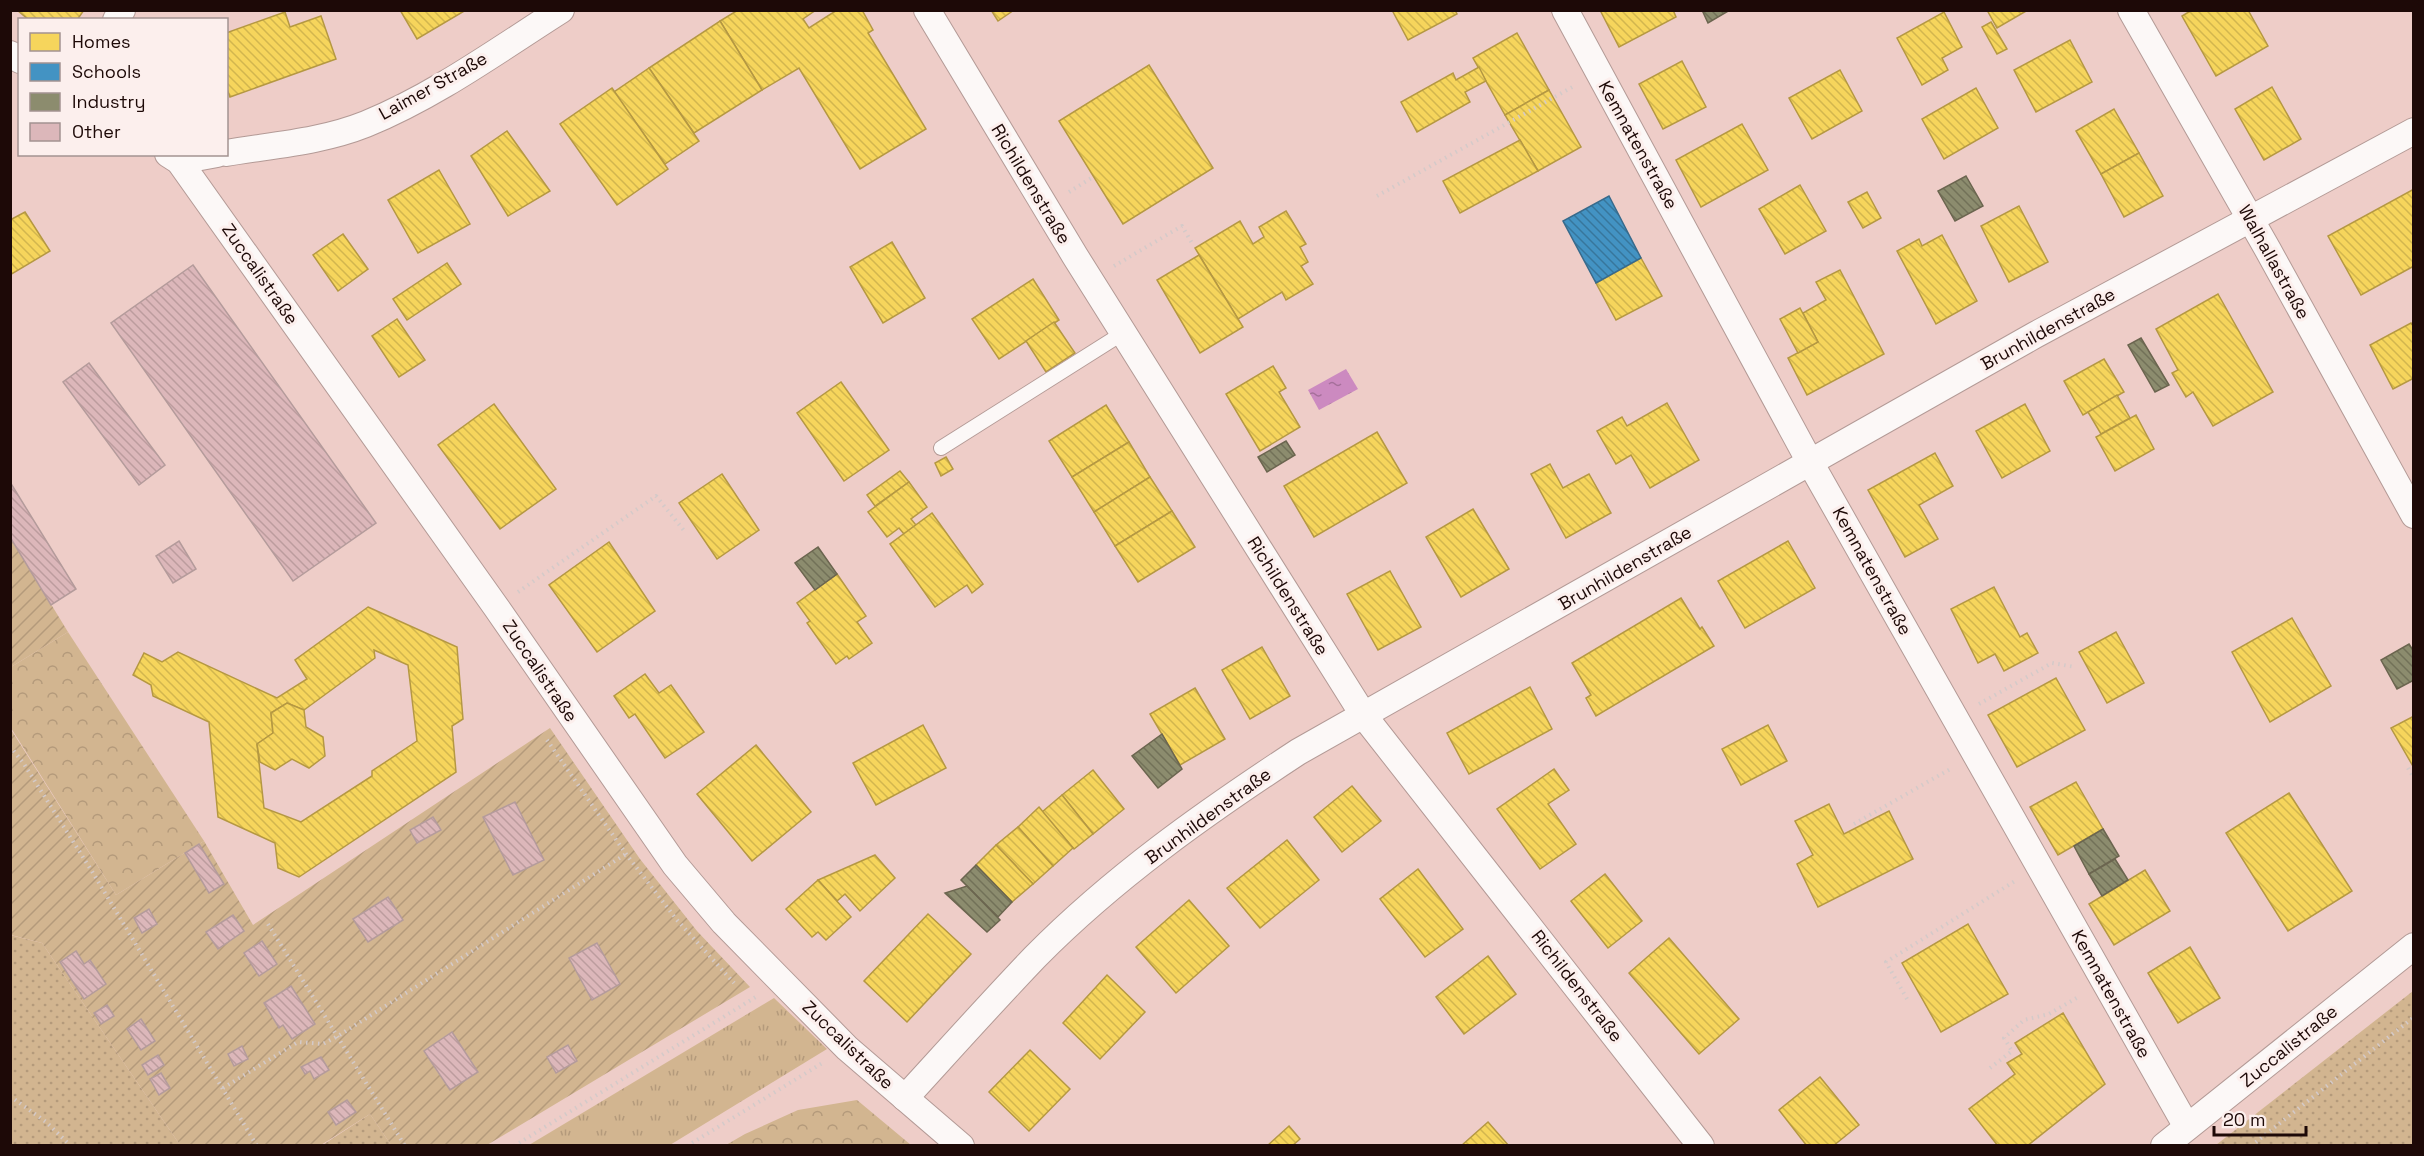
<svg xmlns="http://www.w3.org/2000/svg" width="2424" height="1156" font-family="'Space Grotesk',sans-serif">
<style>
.grass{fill:url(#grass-tufts)}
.forest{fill:url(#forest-crowns)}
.park{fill:url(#park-dots)}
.garden{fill:url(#garden-furrows)}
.water{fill:url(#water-ripples)}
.homes{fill:url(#homes-back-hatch);stroke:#b59842;stroke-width:1.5;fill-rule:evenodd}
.schools{fill:url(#schools-back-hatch);stroke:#386a8b;stroke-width:1.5}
.industry{fill:url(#industry-back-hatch);stroke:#6b654f;stroke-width:1.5}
.building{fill:url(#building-back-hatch);stroke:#b49b9b;stroke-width:1.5}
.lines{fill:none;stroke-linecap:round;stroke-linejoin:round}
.service-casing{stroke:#b39a96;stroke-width:16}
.minor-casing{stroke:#b39a96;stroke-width:28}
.path{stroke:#d4cac9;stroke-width:4;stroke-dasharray:1.5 4.5;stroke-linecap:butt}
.service{stroke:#fcf8f7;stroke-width:14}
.minor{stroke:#fcf8f7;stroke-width:26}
.labels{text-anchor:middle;stroke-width:6;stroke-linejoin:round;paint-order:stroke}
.street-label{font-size:18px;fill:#1d0907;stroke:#fcefed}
</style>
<defs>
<pattern id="grass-tufts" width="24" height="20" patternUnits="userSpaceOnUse" patternTransform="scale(1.5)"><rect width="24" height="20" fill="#d2b590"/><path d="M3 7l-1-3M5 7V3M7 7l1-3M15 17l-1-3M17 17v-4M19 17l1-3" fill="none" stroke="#b49a7b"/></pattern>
<pattern id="forest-crowns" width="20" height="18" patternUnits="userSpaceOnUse" patternTransform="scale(1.5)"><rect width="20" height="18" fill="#d2b590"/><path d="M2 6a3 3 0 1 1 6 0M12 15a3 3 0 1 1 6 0" fill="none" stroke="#b49a7b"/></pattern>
<pattern id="park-dots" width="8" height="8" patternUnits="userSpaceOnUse" patternTransform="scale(1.5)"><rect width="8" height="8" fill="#d2b590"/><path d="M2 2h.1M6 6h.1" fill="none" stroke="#b49a7b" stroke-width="1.8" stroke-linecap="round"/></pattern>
<pattern id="garden-furrows" width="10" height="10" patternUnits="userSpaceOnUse" patternTransform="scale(1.5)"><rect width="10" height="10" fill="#d2b590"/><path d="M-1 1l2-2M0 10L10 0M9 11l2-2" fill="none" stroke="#b49a7b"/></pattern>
<pattern id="water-ripples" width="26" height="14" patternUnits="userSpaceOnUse" patternTransform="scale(1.5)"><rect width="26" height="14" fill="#cc8ac0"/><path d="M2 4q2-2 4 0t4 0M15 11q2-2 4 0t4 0" fill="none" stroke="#a56f9a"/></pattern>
<pattern id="homes-back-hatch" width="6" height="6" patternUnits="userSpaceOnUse" patternTransform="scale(1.5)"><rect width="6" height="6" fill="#f6d55c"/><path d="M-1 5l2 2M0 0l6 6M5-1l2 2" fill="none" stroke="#d2b64e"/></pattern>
<pattern id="schools-back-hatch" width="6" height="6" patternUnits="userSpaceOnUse" patternTransform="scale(1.5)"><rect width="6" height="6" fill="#4393c3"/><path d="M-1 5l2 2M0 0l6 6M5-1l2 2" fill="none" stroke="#37769c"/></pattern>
<pattern id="industry-back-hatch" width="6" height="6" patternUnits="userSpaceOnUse" patternTransform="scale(1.5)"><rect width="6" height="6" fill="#8c8c6e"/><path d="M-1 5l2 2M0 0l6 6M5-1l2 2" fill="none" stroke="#727158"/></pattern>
<pattern id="building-back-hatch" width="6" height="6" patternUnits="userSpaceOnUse" patternTransform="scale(1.5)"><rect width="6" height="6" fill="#dcb7ba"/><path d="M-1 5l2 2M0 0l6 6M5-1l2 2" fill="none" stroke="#bc9c9e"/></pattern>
</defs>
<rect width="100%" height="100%" fill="#eecdc8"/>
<!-- grass -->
<polygon class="grass" points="774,998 827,1049 670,1145 529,1145"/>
<!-- forest -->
<g class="forest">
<polygon points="68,632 204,841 116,895 11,728 11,667"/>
<polygon points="857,1100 911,1145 726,1145 745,1134 798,1110"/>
</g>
<!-- park -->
<g class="park">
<polygon points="10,935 42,943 180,1145 11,1145"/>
<polygon points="2413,991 2413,1145 2216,1145"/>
<polygon points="370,1114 391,1145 321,1146"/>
</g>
<!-- garden -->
<g class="garden">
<polygon points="10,537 68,632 11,667 10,667"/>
<polygon points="10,728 116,895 204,841 253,925 550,728 640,859 697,931 750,987 487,1145 391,1145 370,1114 321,1145 180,1145 42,943 11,935"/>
</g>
<!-- water -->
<polygon class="water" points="1346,369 1358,389 1319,410 1308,390"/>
<!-- homes -->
<g class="homes">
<polygon points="17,10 84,10 77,20 29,20"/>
<polygon points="400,10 466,10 417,39"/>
<polygon points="738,10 816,10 803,19 809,28 837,10 862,10 873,30 868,33 926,129 860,169 799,68 762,90 720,21"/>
<polygon points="991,10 1014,10 998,21"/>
<polygon points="1392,10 1455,10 1457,14 1408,40"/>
<polygon points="1600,10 1673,10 1676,17 1619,47"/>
<polygon points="1987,10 2028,10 1997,28"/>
<polygon points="2192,10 2248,10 2268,46 2216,76 2182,16"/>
<polygon points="285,12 290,27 321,16 336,59 230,97 226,86 226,33"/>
<polygon points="1944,12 1962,47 1942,58 1948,70 1922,85 1897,38"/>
<polygon points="720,21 762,90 694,133 649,68"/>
<polygon points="1991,22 2007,49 1997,54 1982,27"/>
<polygon points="1517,33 1549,90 1505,115 1473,58"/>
<polygon points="2070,40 2092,82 2036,112 2014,70"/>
<polygon points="1682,61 1706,107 1663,129 1639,84"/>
<polygon points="1149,65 1213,168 1123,224 1059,121"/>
<polygon points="1479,67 1486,81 1465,92 1470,102 1417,132 1401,102 1453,73 1456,80"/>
<polygon points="649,68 699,141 665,164 614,92"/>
<polygon points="1840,70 1862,111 1812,139 1789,98"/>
<polygon points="2272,87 2301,139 2264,160 2235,109"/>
<polygon points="612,88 668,169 617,205 560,124"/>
<polygon points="1976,88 1998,128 1944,159 1922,119"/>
<polygon points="1549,90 1581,147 1538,171 1505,115"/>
<polygon points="2114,109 2139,153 2101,174 2076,131"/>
<polygon points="1742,124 1768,170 1701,207 1676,160"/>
<polygon points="507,131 550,191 508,216 471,156"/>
<polygon points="1520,140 1538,171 1460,213 1443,181"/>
<polygon points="2139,153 2163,196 2124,217 2101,174"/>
<polygon points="439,170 470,224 418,253 388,200"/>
<polygon points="1800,185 1826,231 1785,254 1759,209"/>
<polygon points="2414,189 2414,266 2361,295 2328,236"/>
<polygon points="1867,192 1881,218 1863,228 1848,202"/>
<polygon points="2019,206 2048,262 2009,282 1981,226"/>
<polygon points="1286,211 1306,244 1300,247 1308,262 1301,266 1313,284 1286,300 1282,292 1238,319 1195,248 1240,221 1253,244 1264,237 1259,227"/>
<polygon points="25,212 50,251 10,275 10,220"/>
<polygon points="343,234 368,269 338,291 313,255"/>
<polygon points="1942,235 1977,301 1936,324 1897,251 1919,239 1922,246"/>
<polygon points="892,242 925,298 883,323 850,267"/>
<polygon points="1199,255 1243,327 1200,353 1157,280"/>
<polygon points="1641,258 1662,296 1616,320 1596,283"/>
<polygon points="447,263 461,284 407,320 393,299"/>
<polygon points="1840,270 1884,354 1807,395 1788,358 1818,342 1803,313 1826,300 1816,282"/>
<polygon points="1033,279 1059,320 999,359 972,319"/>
<polygon points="2218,294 2273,392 2213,426 2193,392 2186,397 2172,373 2178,370 2156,329"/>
<polygon points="1800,308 1818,342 1798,353 1780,319"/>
<polygon points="397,319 425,360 399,377 372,336"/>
<polygon points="1054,322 1075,353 1046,372 1026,341"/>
<polygon points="2411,323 2414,327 2414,378 2393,389 2370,345"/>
<polygon points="2104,359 2124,392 2083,415 2064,381"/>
<polygon points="1273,366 1286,388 1279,392 1300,427 1260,451 1226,394"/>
<polygon points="841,382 889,450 844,481 797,413"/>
<polygon points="2117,395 2130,418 2101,434 2088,412"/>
<polygon points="1667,403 1699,460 1650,488 1631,455 1616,464 1597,431 1622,417 1627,426"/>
<polygon points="494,404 556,489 500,529 438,445"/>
<polygon points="2025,404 2050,451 2002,478 1976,431"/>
<polygon points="1106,405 1129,442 1072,477 1049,441"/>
<polygon points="2136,415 2154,449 2115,471 2096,437"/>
<polygon points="1377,432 1407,483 1314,537 1284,486"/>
<polygon points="1129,442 1150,477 1094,512 1072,477"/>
<polygon points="1935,453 1953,486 1919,505 1938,539 1905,557 1868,490"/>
<polygon points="946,457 953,469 941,476 935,463"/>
<polygon points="1550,464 1563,488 1589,474 1611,513 1566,538 1531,474"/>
<polygon points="900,471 909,482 875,506 867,495"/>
<polygon points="722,474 759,530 717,559 679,503"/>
<polygon points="1150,477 1172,511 1115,546 1094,512"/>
<polygon points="909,482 927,507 911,519 916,525 904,534 899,528 887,537 868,512"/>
<polygon points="1473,509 1509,569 1461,597 1426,537"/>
<polygon points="1172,511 1195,547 1138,582 1115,546"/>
<polygon points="932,513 983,584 972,593 967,585 935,607 890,544"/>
<polygon points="1788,541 1815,588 1745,628 1718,581"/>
<polygon points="609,542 655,611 597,652 549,585"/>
<polygon points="1390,571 1421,627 1378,650 1347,594"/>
<polygon points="837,574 866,616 857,622 872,643 849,659 847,656 836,664 807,623 810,621 797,603"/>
<polygon points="1994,587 2020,637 2027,633 2038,653 2004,671 1995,654 1978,663 1951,609"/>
<polygon points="1681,598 1700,629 1702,627 1714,646 1596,716 1586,698 1591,695 1572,663"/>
<path d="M368,607L457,647L463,719L452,726L456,772L299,877L278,868L275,843L218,817L209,722L153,696L151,685L133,675L144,653L162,662L178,652L277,698L307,679L295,660ZM374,650L408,665L417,741L372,771V776L301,822L264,808L257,744L273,733L271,713L287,703L304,710L375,658Z"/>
<polygon points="2292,618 2331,686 2270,722 2232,652"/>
<polygon points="2116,632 2144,683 2107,703 2079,652"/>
<polygon points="1262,647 1290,696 1250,719 1222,670"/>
<polygon points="645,674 659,693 671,685 704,732 665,758 635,714 629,718 614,696"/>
<polygon points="2056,678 2085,730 2017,767 1988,715"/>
<polygon points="1530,687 1552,729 1469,774 1447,733"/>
<polygon points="1195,688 1225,739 1180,765 1150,714"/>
<polygon points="287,703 304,710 306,727 323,737 325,756 309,768 292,759 275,770 260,762 257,744 273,733 271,713"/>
<polygon points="2414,716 2414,768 2391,728"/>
<polygon points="923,725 946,768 876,805 853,763"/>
<polygon points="1768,725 1787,761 1741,785 1722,749"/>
<polygon points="756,745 811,812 752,861 697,794"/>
<polygon points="1554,769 1569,790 1548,804 1576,844 1540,869 1497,809"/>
<polygon points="1093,770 1124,809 1093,834 1062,795"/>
<polygon points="2076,782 2103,829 2058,855 2030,807"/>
<polygon points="1352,786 1381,821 1342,852 1314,817"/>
<polygon points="2289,793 2352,891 2288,931 2226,833"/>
<polygon points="1062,795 1093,834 1074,849 1042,812"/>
<polygon points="1829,804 1844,834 1889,811 1913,859 1818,907 1797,864 1813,855 1795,821"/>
<polygon points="1039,807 1073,848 1053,866 1018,827"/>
<polygon points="1018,827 1053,866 1033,884 996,845"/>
<polygon points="1287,840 1319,880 1260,928 1227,888"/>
<polygon points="996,845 1033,884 1012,902 976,865"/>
<polygon points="875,855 895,878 860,911 845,894 837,901 818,880"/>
<polygon points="1418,869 1463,929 1425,957 1380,899"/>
<polygon points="2145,870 2170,911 2114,945 2089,904"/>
<polygon points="1605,874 1642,921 1608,948 1571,901"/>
<polygon points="818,880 851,917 826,940 818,932 812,937 786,909"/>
<polygon points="1189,900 1229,946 1176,993 1136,947"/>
<polygon points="928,914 971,954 907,1022 864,981"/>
<polygon points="1968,924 2008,994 1941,1032 1902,963"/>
<polygon points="1669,938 1739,1019 1699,1054 1629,973"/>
<polygon points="2190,947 2220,998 2178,1023 2148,973"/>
<polygon points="1488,956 1516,994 1464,1034 1436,997"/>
<polygon points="1107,975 1145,1012 1100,1059 1063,1023"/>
<polygon points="2063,1013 2105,1084 2027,1146 1998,1146 1969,1109 2015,1074 2007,1063 2022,1054 2015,1043"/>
<polygon points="1030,1050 1070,1089 1029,1131 989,1092"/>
<polygon points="1820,1077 1859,1125 1833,1146 1807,1146 1779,1110"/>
<polygon points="1488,1122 1509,1146 1461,1146"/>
<polygon points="1289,1126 1300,1139 1292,1146 1267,1146"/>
</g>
<!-- schools -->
<polygon class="schools" points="1609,196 1641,258 1596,283 1563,221"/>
<!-- industry -->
<g class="industry">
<polygon points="1702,10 1730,10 1708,23"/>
<polygon points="1966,176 1983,206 1955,221 1938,191"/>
<polygon points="2141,338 2169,385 2155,392 2128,345"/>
<polygon points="1286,441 1295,455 1267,472 1258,457"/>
<polygon points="818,547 837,574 815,590 795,563"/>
<polygon points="2409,644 2414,652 2414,680 2397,689 2381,660"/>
<polygon points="1162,734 1182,769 1158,788 1132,756"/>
<polygon points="2103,829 2119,856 2089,874 2074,846"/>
<polygon points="2115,859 2128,880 2102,896 2089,874"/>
<polygon points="976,865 1012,902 998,917 961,880"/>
<polygon points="967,886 1000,920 987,932 945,893"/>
</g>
<!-- building -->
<g class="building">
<polygon points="193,265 376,523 293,581 111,323"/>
<polygon points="89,363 165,465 139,485 63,382"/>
<polygon points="10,482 76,589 51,605 10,537"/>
<polygon points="179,541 196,569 173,583 156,556"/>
<polygon points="515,802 544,860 513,875 483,817"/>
<polygon points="433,817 441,830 417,843 410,830"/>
<polygon points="199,844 224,884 209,893 185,853"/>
<polygon points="388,897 403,920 368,942 353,919"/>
<polygon points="149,909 157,924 142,933 134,918"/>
<polygon points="233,915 244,931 218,949 206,932"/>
<polygon points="262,941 277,964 259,976 244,953"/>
<polygon points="597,943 620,984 592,1000 569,958"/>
<polygon points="76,951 84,964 90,960 106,984 84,999 60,962"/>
<polygon points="291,986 315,1024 292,1039 283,1025 279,1028 264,1003"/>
<polygon points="107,1005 114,1016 101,1024 94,1013"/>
<polygon points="141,1019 155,1041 141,1050 127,1029"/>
<polygon points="452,1032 478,1072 450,1090 424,1051"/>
<polygon points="568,1045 577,1061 556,1073 547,1057"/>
<polygon points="242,1046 248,1059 234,1066 228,1054"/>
<polygon points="158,1055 164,1065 148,1075 142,1065"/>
<polygon points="321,1057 329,1070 314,1079 310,1071 305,1074 301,1067"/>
<polygon points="161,1073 170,1088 159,1095 150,1079"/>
<polygon points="347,1100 356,1112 336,1125 328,1112"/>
</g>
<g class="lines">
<!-- service casing -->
<g class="service-casing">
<polyline id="service" points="941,448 1123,333"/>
</g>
<!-- minor casing -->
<g class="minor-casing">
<g id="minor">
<polyline points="927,10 1075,256 1364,716 1701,1146"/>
<polyline points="1565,10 1811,464 2187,1127"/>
<polyline points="2131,10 2268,250 2414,515"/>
<polyline points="116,20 122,10"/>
<polyline points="10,54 20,60"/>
<path d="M226,153C273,145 321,142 366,124C435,96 498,50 561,10"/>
<polyline points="168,154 179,161 496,607 675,865 724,923 847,1048 961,1146"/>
<polyline points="179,161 217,154"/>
<path d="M905,1098C948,1051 991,1003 1035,957C1114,877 1205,813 1298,752L2035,335L2414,131"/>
<polyline points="2164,1146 2414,946"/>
</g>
</g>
<!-- path -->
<g class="path">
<polyline points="1069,192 1093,177"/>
<polyline points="1377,196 1576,85"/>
<polyline points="1114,266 1182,226 1193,245"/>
<polyline points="518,592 656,496 686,533"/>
<polyline points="1979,704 2052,663 2075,667"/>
<polyline points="547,740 626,854 677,920 734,983"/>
<polyline points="10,746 24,764 93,873 257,1146"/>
<polyline points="2408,768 2414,778"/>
<polyline points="1854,824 1952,768"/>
<polyline points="268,924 405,1146"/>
<polyline points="1907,999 1886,962 2015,881"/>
<polyline points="1990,1068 2012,1051 2004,1038 2024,1020 2049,1014 2080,996"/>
<polyline points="223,1088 298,1042 323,1044 338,1036 626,854"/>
<polyline points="10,1096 46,1122 71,1146"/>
<polyline points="514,1146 759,995"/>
<polyline points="687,1146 824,1062"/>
<polyline points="2251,1146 2414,1017"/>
</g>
<!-- service -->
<use href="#service" class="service"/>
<!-- minor -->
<use href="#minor" class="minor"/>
</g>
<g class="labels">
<!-- street labels -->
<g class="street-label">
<text transform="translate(433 86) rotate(-29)" y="6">Laimer Straße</text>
<text transform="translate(1638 145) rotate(61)" y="6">Kemnatenstraße</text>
<text transform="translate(1031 184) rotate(59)" y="6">Richildenstraße</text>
<text transform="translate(2274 262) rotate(61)" y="6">Walhallastraße</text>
<text transform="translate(260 274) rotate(55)" y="6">Zuccalistraße</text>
<text transform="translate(2048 329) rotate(-29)" y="6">Brunhildenstraße</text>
<text transform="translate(1625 568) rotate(-30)" y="6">Brunhildenstraße</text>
<text transform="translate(1872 571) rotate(61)" y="6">Kemnatenstraße</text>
<text transform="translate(1288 596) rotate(58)" y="6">Richildenstraße</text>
<text transform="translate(540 671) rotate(56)" y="6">Zuccalistraße</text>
<text transform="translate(1208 816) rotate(-36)" y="6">Brunhildenstraße</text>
<text transform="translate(1577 986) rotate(52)" y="6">Richildenstraße</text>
<text transform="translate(2111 994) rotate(61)" y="6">Kemnatenstraße</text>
<text transform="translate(848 1045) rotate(44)" y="6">Zuccalistraße</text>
<text transform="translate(2289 1046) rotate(-39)" y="6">Zuccalistraße</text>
</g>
</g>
<!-- border -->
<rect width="2424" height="1156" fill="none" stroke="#1d0907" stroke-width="24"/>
<!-- legend -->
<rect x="18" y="18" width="210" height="138" fill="#fcefed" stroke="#a39391" stroke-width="1.5"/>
<rect x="30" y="33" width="30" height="18" fill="#f6d55c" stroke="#a39391" stroke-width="1.5"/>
<text x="72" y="48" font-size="18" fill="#1d0907">Homes</text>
<rect x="30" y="63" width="30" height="18" fill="#4393c3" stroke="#a39391" stroke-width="1.5"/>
<text x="72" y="78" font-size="18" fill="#1d0907">Schools</text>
<rect x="30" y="93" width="30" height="18" fill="#8c8c6e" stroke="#a39391" stroke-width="1.5"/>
<text x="72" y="108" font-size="18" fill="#1d0907">Industry</text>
<rect x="30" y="123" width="30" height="18" fill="#dcb7ba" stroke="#a39391" stroke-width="1.5"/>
<text x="72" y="138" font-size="18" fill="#1d0907">Other</text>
<!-- scale -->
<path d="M2214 1126v9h92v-9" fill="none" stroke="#1d0907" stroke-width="3"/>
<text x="2223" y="1126" font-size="18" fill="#1d0907" stroke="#fcefed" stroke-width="4.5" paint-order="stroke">20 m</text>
</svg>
